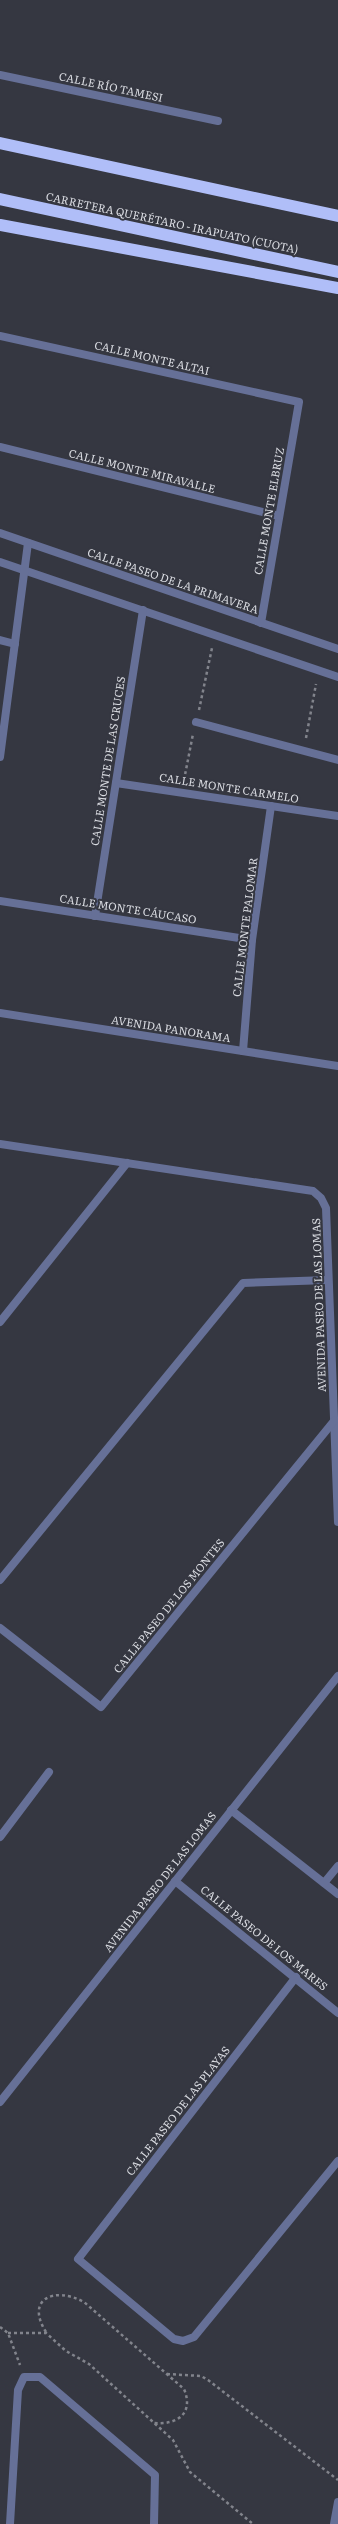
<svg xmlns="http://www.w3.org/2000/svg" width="338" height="2524" font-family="Literata,serif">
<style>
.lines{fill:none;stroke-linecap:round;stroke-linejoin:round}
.path{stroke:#82848c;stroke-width:2.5;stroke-dasharray:3 3;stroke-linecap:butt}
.pedestrian{stroke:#667097;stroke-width:8}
.minor{stroke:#667097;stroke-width:8}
.motorway{stroke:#b0bef8;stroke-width:12}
.labels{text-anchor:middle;stroke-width:4;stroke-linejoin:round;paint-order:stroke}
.street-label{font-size:11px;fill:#d9dbe1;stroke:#353741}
</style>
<rect width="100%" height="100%" fill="#353741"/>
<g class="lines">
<!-- path -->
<g class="path">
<polyline points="199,710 212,648"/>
<polyline points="306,738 316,684"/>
<polyline points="184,780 193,734"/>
<polyline points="0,2327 8,2333 20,2365"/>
<path d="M46,2332C25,2299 54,2286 84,2302L184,2389C194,2413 178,2425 154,2423"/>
<polyline points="8,2333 46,2333 66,2351 89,2364 173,2440 190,2472 253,2524"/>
<polyline points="167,2374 201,2376 208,2380 338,2480"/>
</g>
<!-- pedestrian -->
<g class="pedestrian">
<polyline points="0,640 15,644"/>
<polyline points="196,722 338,760"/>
</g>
<!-- minor -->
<g class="minor">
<polyline points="0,75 218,121"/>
<polyline points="0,336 299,402 261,623"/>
<polyline points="0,447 279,516"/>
<polyline points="0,533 338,649"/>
<polyline points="0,562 338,677"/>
<polyline points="0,757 28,543"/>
<polyline points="116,783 338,816"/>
<polyline points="0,901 252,940"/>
<polyline points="95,916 143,610"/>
<polyline points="0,1013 338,1066"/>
<polyline points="243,1051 252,940 271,806"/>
<polyline points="0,1144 313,1191 321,1198 326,1208 338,1522"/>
<polyline points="0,1322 127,1163"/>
<polyline points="0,1580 243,1283 328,1280"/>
<polyline points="0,1628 101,1707 334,1421"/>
<polyline points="231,1810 338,1894"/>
<polyline points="0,1837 49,1772"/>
<polyline points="175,1881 338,2013"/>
<polyline points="324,1883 338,1866"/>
<polyline points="296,1977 78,2259 174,2339 183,2341 194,2337 338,2161"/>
<polyline points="0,2102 338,1676"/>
<polyline points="10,2524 18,2390 24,2377 40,2377 155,2475 154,2524"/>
<polyline points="334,2524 338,2502"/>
</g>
<!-- motorway -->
<g class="motorway">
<polyline points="0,143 338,216"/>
<polyline points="0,199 338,272"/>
<polyline points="0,225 338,288"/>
</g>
</g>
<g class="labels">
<!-- street labels -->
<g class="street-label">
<text transform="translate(111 87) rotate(12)" y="4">CALLE RÍO TAMESI</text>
<text transform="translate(172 223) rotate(12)" y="4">CARRETERA QUERÉTARO - IRAPUATO (CUOTA)</text>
<text transform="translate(152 358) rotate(13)" y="4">CALLE MONTE ALTAI</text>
<text transform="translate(142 471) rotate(14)" y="4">CALLE MONTE MIRAVALLE</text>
<text transform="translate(269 511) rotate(-80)" y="4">CALLE MONTE ELBRUZ</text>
<text transform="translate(173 581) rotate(19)" y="4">CALLE PASEO DE LA PRIMAVERA</text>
<text transform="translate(108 761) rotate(-81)" y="4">CALLE MONTE DE LAS CRUCES</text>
<text transform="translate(229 788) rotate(9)" y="4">CALLE MONTE CARMELO</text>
<text transform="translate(128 909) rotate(9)" y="4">CALLE MONTE CÁUCASO</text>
<text transform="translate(245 927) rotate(-83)" y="4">CALLE MONTE PALOMAR</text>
<text transform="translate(171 1029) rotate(9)" y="4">AVENIDA PANORAMA</text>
<text transform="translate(319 1305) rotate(-92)" y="4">AVENIDA PASEO DE LAS LOMAS</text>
<text transform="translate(169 1606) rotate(-51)" y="4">CALLE PASEO DE LOS MONTES</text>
<text transform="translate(160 1882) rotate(-52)" y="4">AVENIDA PASEO DE LAS LOMAS</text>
<text transform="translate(264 1938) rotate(39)" y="4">CALLE PASEO DE LOS MARES</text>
<text transform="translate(178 2111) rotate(-52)" y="4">CALLE PASEO DE LAS PLAYAS</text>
</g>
</g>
</svg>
